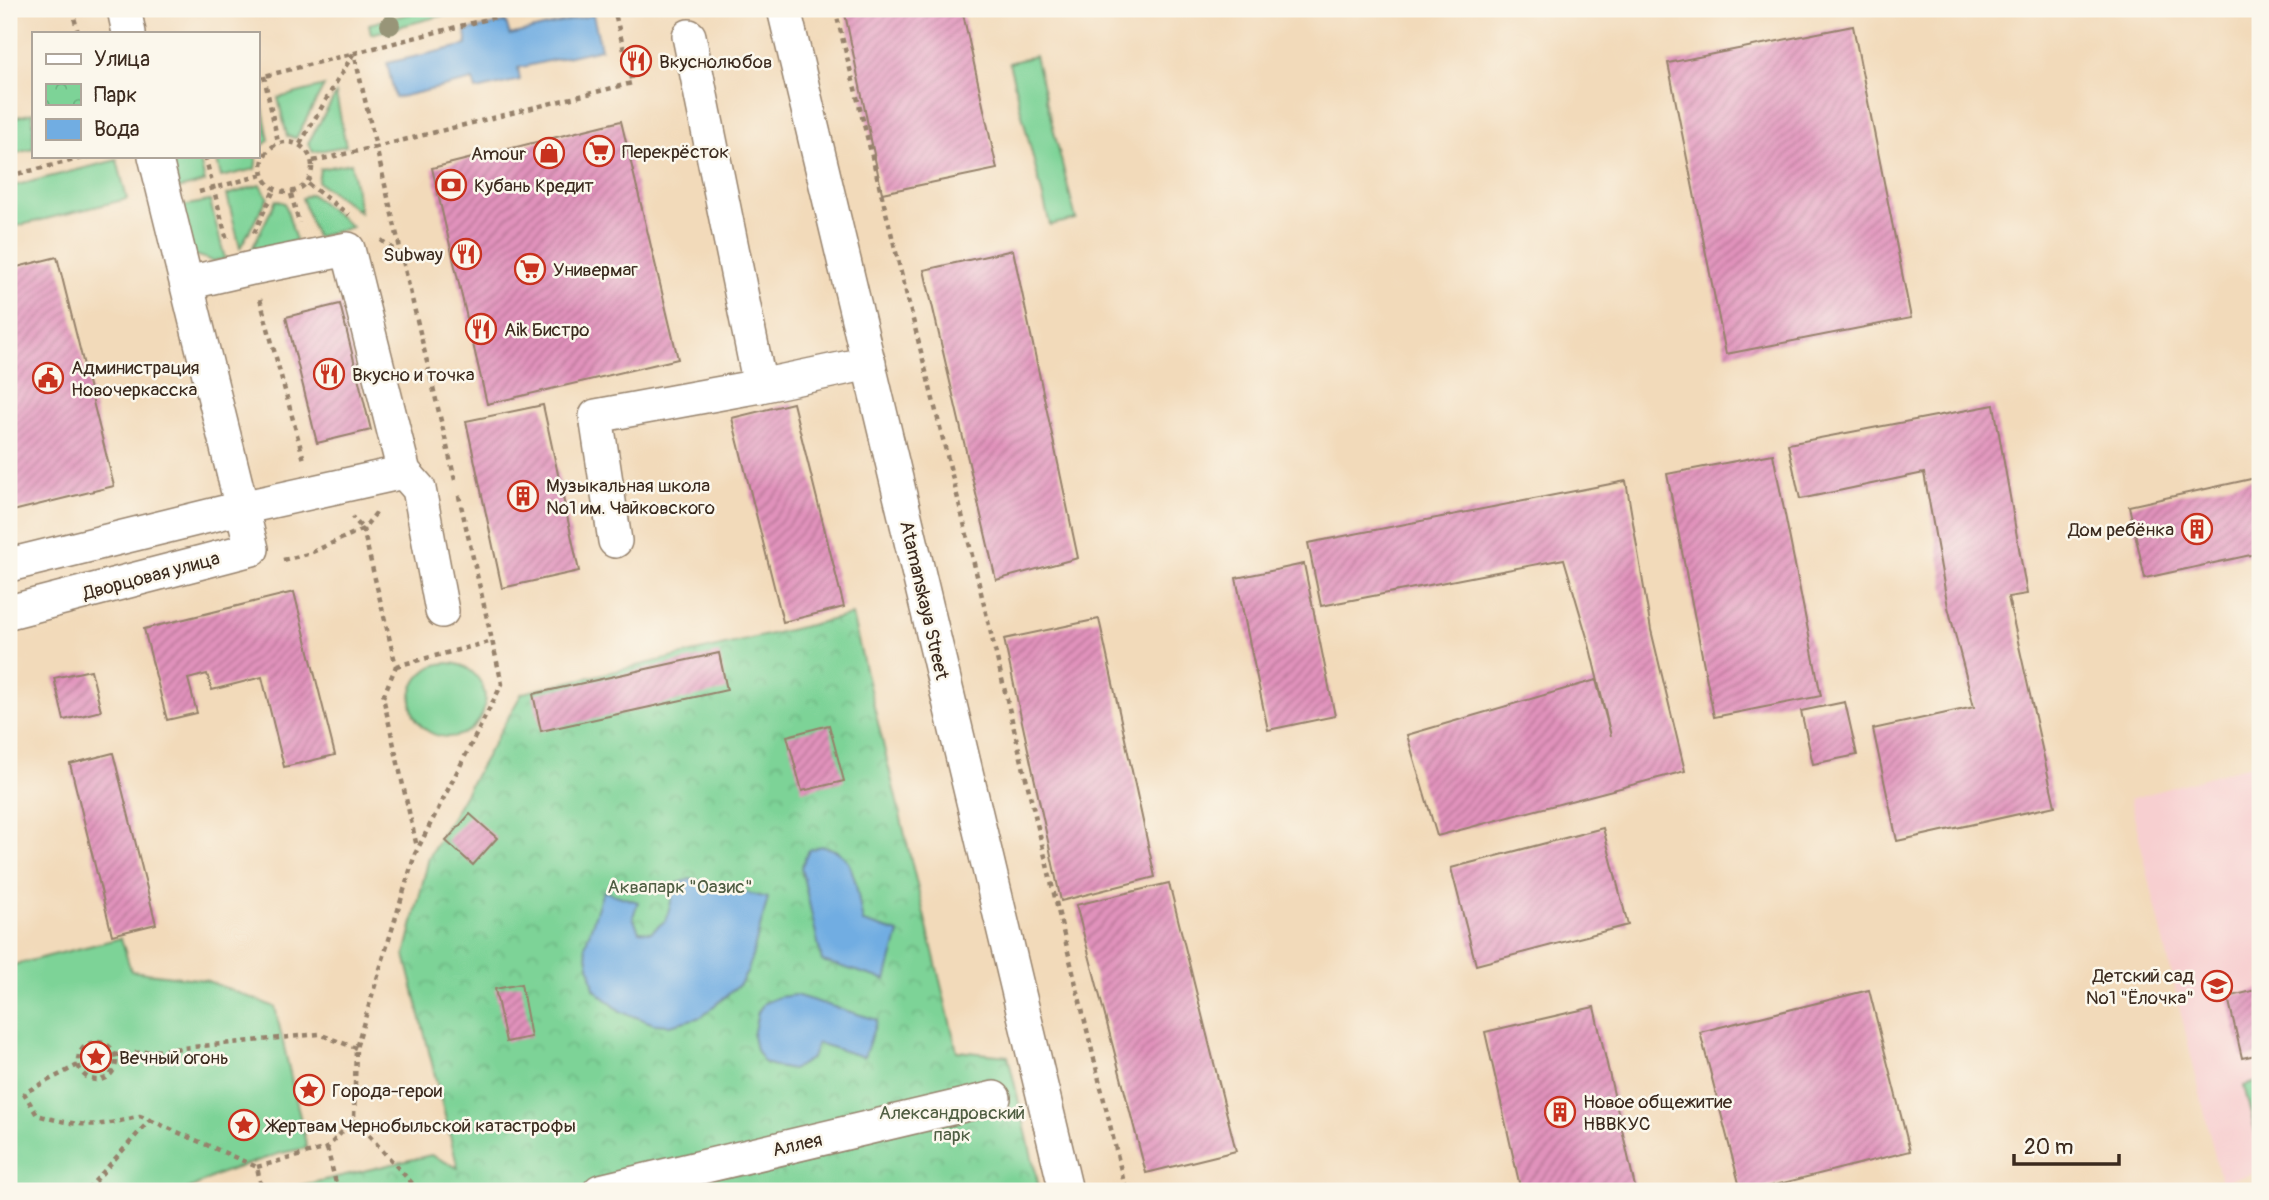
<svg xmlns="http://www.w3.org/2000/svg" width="2269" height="1200" font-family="Pangolin,sans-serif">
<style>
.built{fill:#f7cfd0}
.grass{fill:#7dd397;stroke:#5c7e5a;stroke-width:2}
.park{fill:url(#park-crowns);stroke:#5c7e5a;stroke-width:2}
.water{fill:#71ade2;stroke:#566c80;stroke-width:2}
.building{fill:url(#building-hatch)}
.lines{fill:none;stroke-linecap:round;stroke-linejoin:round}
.minor-casing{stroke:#96826c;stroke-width:36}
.path{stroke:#96826c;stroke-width:4.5;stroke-dasharray:5 5;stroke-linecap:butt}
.minor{stroke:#fff;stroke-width:33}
.tree{fill:#989578}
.labels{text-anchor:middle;stroke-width:5;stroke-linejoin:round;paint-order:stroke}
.poi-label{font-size:19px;fill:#3b2a1e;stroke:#fbf7ec;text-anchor:start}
.street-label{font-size:19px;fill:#3b2a1e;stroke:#fbf7ec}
.park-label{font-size:19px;fill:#4f5d42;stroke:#fbf7ec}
</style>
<defs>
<pattern id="park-crowns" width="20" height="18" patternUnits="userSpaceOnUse" patternTransform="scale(1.75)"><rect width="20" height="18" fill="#7dd397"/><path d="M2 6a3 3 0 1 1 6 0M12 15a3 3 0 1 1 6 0" fill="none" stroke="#6db582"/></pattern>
<pattern id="building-hatch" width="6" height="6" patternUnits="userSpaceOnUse" patternTransform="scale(1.75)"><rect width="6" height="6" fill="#e192bc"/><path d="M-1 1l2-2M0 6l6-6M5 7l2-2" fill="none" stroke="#b87798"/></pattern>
</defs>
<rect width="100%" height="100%" fill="#fbf7ec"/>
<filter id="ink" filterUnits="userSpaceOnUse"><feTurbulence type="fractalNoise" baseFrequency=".0143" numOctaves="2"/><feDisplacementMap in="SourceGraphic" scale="14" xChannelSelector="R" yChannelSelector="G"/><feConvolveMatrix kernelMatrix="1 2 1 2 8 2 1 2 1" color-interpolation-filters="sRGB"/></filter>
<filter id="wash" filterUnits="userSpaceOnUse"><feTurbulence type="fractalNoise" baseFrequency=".00686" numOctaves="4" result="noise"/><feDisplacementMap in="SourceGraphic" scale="28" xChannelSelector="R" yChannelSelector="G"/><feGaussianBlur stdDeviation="1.57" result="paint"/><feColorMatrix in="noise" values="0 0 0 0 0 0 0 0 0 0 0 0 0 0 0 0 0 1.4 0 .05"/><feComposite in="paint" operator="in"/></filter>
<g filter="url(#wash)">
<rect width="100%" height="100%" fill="#f2daba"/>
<!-- built -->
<polygon class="built" points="2260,762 2260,1172 2221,1182 2130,799"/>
<!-- grass -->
<g class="grass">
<polygon points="427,9 460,9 460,11 371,34 369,24"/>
<polygon points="1035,56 1076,219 1050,225 1009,63"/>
<polygon points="324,86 296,138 287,136 278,98"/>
<polygon points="336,94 346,146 313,152 308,143"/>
<polygon points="261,99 269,140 262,146 257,142 257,100"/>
<polygon points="33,113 33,149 9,155 9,119"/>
<polygon points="172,156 199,156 205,182 178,189"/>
<polygon points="216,156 257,156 255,169 221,177"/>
<polygon points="117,160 127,199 9,228 9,187"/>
<polygon points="351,163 360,212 318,182 320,169"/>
<polygon points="260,185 268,197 240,248 227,195"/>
<polygon points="311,194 352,227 316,237 302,198"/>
<polygon points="276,200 285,203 296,241 251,251"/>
<polygon points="210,201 225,259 212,261 193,254 181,206"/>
<circle cx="448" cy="700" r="37"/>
<polygon points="121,938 131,971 205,980 275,1007 307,1148 281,1153 219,1174 184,1191 9,1191 9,966"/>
</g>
<!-- park -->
<g class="park">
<polygon points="852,615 957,1051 1008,1056 1040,1191 277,1191 431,1155 458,1168 405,955 429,857 522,693"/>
<polygon points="2260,1081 2260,1150 2244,1086"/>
</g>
<!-- water -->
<g class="water">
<polygon points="593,15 601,49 518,68 520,80 476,90 473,80 395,98 387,63 467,45 465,31 506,22 510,35"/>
<path d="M821,846C830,848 839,850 845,858C856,870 859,905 863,922L899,933L886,980L822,961L801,867L809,850Z"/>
<polygon points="690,879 768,898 748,971 740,984 701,1017 670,1025 654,1024 620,1011 594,989 585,946 603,891 638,902 633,917 639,931 651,932 666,920 676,884"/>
<polygon points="795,995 877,1020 864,1057 817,1043 812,1058 792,1070 776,1067 764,1062 756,1050 753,1036 758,1012 764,1003 779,997"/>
</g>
<g id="blocks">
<!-- building -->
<g class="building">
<polygon points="844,9 962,9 997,169 882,193"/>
<polygon points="1853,26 1911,318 1726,354 1668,63"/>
<polygon points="621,121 678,359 487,404 432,168"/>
<polygon points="1013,250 1078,558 996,580 924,270"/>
<polygon points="57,257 114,486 9,512 9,269"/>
<polygon points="340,304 371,430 317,443 286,317"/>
<polygon points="793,403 844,607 783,622 732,418"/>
<polygon points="543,405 579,571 502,588 466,421"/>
<polygon points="1994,405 2027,594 2008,597 2055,806 1897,841 1873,729 1974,707 1948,607 1924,473 1800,499 1788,444"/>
<polygon points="1773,454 1821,696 1714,717 1667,474"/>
<polygon points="2260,477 2260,553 2145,578 2129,506"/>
<polygon points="1626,481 1651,630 1685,771 1437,836 1407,735 1596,680 1611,736 1589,644 1564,559 1321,606 1308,543"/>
<polygon points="1304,564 1335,716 1268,730 1236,578"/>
<polygon points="294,592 335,755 284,767 262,677 212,690 207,674 188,679 197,713 167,720 144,629"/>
<polygon points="1099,619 1155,877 1061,901 1004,639"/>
<polygon points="719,653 727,690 541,731 533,694"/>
<polygon points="91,670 101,711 64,720 54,678"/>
<polygon points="1845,702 1857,755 1813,764 1801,711"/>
<polygon points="829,725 844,781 802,791 787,736"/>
<polygon points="113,753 156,924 112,935 70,764"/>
<polygon points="470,814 497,838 473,865 446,841"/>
<polygon points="1603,828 1628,925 1476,965 1451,868"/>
<polygon points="1169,883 1236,1151 1146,1173 1076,905"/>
<polygon points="521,984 531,1037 506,1042 495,989"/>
<polygon points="2260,989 2260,1054 2242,1058 2228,997"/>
<polygon points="1869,990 1910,1151 1751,1191 1741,1191 1700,1032"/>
<polygon points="1594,1007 1636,1191 1521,1191 1485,1032"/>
</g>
</g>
</g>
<g filter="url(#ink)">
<use href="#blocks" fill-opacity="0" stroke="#96826c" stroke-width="2"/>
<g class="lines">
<!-- minor casing -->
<g class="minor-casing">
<g id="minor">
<polyline points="124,9 129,33"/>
<polyline points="784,9 1066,1191"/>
<polyline points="689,36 760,386 869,363"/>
<polyline points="187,283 252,268 348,249 404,472 419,489 442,611"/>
<polyline points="615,541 596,416 760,386"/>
<polyline points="9,565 241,508 404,472"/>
<polyline points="9,612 252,549 155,156"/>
<polyline points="600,1191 994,1098"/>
</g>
</g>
<!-- path -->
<g class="path">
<polyline points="72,9 78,33"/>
<polyline points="835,9 970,547 1126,1191"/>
<polyline points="264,76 278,142"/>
<polyline points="257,78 527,9"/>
<circle cx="287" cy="167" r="25"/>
<polyline points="300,144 353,54"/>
<polyline points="257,148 265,154"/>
<polyline points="205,156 227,240"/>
<polyline points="313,161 376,147 354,53"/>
<polyline points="9,176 91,156"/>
<polyline points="308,184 349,215"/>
<polyline points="199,192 262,175"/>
<polyline points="291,194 299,223"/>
<polyline points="254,233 274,190"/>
<polyline points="381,240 402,256"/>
<polyline points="260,299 304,460"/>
<polyline points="455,480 376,147 632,83 614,9"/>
<polyline points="376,513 363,529 396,666 383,697 417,847"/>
<polyline points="283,560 308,554 363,529 352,517"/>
<polyline points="396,666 493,641"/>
<circle cx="97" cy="1061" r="19"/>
<polyline points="115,1055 319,1034 356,1048"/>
<path d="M78,1065L24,1093L37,1115C79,1127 98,1128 140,1116L150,1120L86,1191"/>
<polyline points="150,1120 257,1167 262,1191"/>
<polyline points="327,1148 338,1191"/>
<polyline points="257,1167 327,1148 354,1119"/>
<polyline points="419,1191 354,1119 356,1048 415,854 502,684 458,492"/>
<polyline points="2230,1191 2260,1184"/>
</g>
<!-- minor -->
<use href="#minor" class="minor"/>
</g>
<!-- trees -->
<circle class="tree" cx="390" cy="25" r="10"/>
</g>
<!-- icons -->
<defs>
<g id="restaurant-ring" transform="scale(1.575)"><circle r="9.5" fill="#fbf7ec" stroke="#c8321e" stroke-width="1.5"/><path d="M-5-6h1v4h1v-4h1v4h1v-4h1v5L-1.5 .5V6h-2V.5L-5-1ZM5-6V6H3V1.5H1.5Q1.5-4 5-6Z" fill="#c8321e"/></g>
<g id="supermarket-ring" transform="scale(1.575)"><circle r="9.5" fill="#fbf7ec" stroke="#c8321e" stroke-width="1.5"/><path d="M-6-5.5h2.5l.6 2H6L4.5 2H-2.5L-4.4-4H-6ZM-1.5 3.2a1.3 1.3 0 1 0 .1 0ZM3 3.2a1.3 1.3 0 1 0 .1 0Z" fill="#c8321e"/></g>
<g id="shop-ring" transform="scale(1.575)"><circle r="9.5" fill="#fbf7ec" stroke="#c8321e" stroke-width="1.5"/><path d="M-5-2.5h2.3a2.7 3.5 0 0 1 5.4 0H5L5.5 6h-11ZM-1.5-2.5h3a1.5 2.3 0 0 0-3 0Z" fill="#c8321e"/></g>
<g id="bank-ring" transform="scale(1.575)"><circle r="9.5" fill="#fbf7ec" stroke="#c8321e" stroke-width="1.5"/><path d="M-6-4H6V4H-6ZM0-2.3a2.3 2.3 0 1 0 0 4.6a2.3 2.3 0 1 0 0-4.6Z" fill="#c8321e"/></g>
<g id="civic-ring" transform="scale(1.575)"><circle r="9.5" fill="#fbf7ec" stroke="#c8321e" stroke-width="1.5"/><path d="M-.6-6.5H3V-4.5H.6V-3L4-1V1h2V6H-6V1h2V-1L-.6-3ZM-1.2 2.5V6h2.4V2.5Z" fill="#c8321e"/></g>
<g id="building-ring" transform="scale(1.575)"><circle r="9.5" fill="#fbf7ec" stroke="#c8321e" stroke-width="1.5"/><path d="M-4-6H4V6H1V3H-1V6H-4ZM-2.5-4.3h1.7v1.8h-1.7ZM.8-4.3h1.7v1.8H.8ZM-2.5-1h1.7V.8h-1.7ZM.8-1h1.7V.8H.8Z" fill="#c8321e"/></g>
<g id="school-ring" transform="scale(1.575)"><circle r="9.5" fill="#fbf7ec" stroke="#c8321e" stroke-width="1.5"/><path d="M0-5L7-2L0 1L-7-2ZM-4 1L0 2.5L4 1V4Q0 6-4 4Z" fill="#c8321e"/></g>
<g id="sight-ring" transform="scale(1.575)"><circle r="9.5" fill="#fbf7ec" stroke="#c8321e" stroke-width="1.5"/><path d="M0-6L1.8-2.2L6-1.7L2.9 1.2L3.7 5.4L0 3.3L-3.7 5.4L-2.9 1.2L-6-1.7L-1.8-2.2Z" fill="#c8321e"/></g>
</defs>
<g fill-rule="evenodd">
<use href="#restaurant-ring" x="636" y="61"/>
<use href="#supermarket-ring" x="599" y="151"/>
<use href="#shop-ring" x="549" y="153"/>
<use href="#bank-ring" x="451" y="185"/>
<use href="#restaurant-ring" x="466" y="254"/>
<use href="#supermarket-ring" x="530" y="269"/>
<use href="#restaurant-ring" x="481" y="329"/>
<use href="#restaurant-ring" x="329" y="374"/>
<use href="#civic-ring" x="48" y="378"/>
<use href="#building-ring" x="523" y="496"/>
<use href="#building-ring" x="2197" y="529"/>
<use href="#school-ring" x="2217" y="986"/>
<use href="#sight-ring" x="96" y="1057"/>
<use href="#sight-ring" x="309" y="1090"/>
<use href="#building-ring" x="1560" y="1112"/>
<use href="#sight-ring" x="244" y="1125"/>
</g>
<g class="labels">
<!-- poi labels -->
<g class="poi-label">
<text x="659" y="68">Вкуснолюбов</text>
<text x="622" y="158">Перекрёсток</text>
<text x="526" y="160" text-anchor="end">Amour</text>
<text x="474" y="192">Кубань Кредит</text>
<text x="443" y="261" text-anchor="end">Subway</text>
<text x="553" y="276">Универмаг</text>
<text x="504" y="336">Aik Бистро</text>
<text x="71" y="374">Администрация<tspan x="71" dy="22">Новочеркасска</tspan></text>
<text x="352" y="381">Вкусно и точка</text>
<text x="546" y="492">Музыкальная школа<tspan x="546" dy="22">№1 им. Чайковского</tspan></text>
<text x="2174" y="536" text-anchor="end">Дом ребёнка</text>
<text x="2194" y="982" text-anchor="end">Детский сад<tspan x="2194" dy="22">№1 "Ёлочка"</tspan></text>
<text x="119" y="1064">Вечный огонь</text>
<text x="332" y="1097">Города-герои</text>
<text x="1583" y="1108">Новое общежитие<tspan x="1583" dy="22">НВВКУС</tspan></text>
<text x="267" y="1132">Жертвам Чернобыльской катастрофы</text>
</g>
<!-- street labels -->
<g class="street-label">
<text transform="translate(151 575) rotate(-15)" y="7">Дворцовая улица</text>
<text transform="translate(925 600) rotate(77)" y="7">Atamanskaya Street</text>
<text transform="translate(797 1144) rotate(-13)" y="7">Аллея</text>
</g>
<!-- park labels -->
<g class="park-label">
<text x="680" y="893">Аквапарк "Оазис"</text>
<text x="952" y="1119">Александровский<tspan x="952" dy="22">парк</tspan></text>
</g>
</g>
<!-- margin -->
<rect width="2269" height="1200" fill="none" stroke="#fbf7ec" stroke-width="35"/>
<!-- legend -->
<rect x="32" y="32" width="228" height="126" fill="#fbf7ec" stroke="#aea59a" stroke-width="2"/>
<rect x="46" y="54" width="35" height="10" fill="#ffffff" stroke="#aea59a" stroke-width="2"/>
<text x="94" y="66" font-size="21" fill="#3b2a1e">Улица</text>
<rect x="46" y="84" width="35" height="21" fill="url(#park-crowns)" stroke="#aea59a" stroke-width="2"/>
<text x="94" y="102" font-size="21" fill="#3b2a1e">Парк</text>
<rect x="46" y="119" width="35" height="21" fill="#71ade2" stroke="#aea59a" stroke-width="2"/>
<text x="94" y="136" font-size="21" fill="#3b2a1e">Вода</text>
<!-- scale -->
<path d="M2014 1154v10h105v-10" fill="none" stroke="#3b2a1e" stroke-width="3.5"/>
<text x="2024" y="1154" font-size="21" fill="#3b2a1e" stroke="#fbf7ec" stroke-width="5" paint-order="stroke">20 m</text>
</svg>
